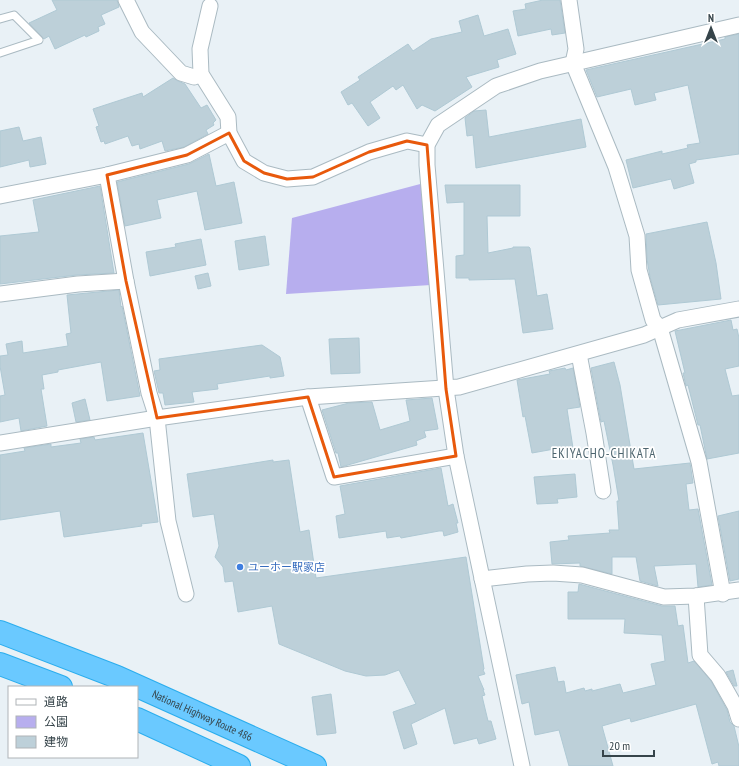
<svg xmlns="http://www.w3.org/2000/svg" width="739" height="766" font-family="'PT Sans Narrow','Noto Sans JP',sans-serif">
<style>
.green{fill:#b7aeee}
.building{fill:#bdd0d9;stroke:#afc9d4}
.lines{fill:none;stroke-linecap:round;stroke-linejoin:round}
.lane-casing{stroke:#aabac2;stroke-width:9}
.street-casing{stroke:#aabac2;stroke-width:17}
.highway-casing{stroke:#2baded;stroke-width:24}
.lane{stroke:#fff;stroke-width:7}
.street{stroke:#fff;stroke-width:15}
.highway{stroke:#6ac9ff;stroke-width:22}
.marked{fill:none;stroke:#e8590c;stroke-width:3;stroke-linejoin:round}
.shop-dot{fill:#3f7fe0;stroke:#fff;stroke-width:1.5}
.labels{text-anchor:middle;stroke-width:3.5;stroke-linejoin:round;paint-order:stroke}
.shop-label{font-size:11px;fill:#366cbe;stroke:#fff;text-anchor:start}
.street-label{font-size:11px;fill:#36444a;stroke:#fff}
.quarter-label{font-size:13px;letter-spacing:1px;fill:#4c646e;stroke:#fff}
</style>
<rect width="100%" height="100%" fill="#e9f1f6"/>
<!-- green -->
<polygon class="green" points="424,183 431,285 286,294 292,218"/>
<!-- building -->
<g class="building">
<polygon points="52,0 117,0 119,7 101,15 105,24 98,27 99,31 86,37 85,35 55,49 49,36 44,39 29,23 57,10"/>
<polygon points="543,0 560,0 565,33 552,35 551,29 518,36 513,11 526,9 525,4"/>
<polygon points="478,15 484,36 508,29 516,54 497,60 499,67 466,77 472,87 435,111 422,105 417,109 403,85 396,90 393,86 370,102 380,118 368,126 352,103 348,105 341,92 360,80 358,77 408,44 413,51 431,39 462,32 459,21"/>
<polygon points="739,34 739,154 696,160 696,162 689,164 694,183 674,189 671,179 633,188 626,160 662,151 662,154 688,148 687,145 700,143 688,85 654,93 656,100 635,105 631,89 597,97 586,70 725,39 725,37"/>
<polygon points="173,78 178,81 185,84 201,108 207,105 216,120 213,123 214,125 206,130 208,134 184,147 165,151 162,141 140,149 139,144 132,146 128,136 105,144 104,141 101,142 96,127 99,126 93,109 142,93 143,97"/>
<polygon points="486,110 489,137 581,119 586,147 476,168 473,135 467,136 465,118 474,111"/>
<polygon points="19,127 23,141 41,137 46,164 30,167 29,160 0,167 0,131"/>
<polygon points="209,154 216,186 234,182 242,223 205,230 197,191 157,200 161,218 125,226 117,182 189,164"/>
<polygon points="445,185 520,185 520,216 487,216 488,253 513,248 513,247 529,247 530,248 537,296 547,294 553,329 523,333 515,279 469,280 469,278 456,278 456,256 464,255 464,202 447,203"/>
<polygon points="100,186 114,273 77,275 0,284 0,236 39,232 33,200"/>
<polygon points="707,222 716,263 721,299 658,305 650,277 647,259 646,234"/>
<polygon points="265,236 269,265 239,270 235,241"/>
<polygon points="201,239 206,265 150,276 146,252 176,247 175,244"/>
<polygon points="208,273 211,286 198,289 195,276"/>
<polygon points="119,290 121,307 122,306 140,396 107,401 101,362 58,370 58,372 42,375 44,389 41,389 47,426 21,431 19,418 0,422 0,396 5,395 0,366 0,356 8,355 6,344 22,341 23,353 68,346 66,334 71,333 67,295"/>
<polygon points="731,320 733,330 737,329 739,338 739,366 725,369 732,396 739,395 739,453 707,459 700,425 698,425 688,385 686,386 683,373 685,373 675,331"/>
<polygon points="359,338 360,373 331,374 329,339"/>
<polygon points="262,345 280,357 284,376 270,378 270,376 217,384 218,389 192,392 194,402 165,405 163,393 159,393 154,371 160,370 159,359"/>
<polygon points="614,362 620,385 634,469 690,463 693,483 686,484 689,510 698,509 712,585 698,587 696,564 654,566 658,586 640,581 636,557 612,557 612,574 580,566 580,563 552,564 550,542 569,540 568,536 610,533 609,530 619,530 617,501 619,501 613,465 604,421 601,422 591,368"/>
<polygon points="565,368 566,370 573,368 580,407 567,409 573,448 560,451 560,448 532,453 525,416 523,417 517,380 550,374 549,371"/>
<polygon points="432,398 438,429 424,431 426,437 416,441 417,445 341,467 338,453 336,453 322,410 349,403 372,402 380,430 410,421 406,400"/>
<polygon points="85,399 90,420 76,422 72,403"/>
<polygon points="143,433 158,522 141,524 142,526 64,537 60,511 0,520 0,455 25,451 24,448 51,444 51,447 81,443 80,439 94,437 95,440"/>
<polygon points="273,460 273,462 289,460 300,532 309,530 316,578 466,557 484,669 483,670 485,674 478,676 484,690 483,690 485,695 482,696 488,721 491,721 496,739 479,744 477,738 454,744 445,708 411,724 417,744 404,749 393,712 416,704 399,670 385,675 366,676 345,671 279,644 272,606 238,612 233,581 225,582 223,567 215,557 219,546 214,514 193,517 187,474"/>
<polygon points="441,468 448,506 453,504 458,523 456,523 458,532 444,536 443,531 439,531 401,538 400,536 387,538 386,531 339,538 336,516 345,514 340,486"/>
<polygon points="575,474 577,497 557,499 558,503 537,504 534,477"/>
<polygon points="739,511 739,579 730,581 718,516"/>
<polygon points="579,584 662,606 675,606 678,626 683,625 688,663 694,661 711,681 727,710 730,722 734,726 739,747 739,766 719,766 718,762 712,764 696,704 631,722 630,718 602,726 613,766 569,766 559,730 535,735 529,702 522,704 516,675 555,667 558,682 564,681 566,693 584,688 585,691 592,689 592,691 620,684 623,693 656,685 651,664 665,661 662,635 624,633 625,619 568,619 568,592 578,592"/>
<polygon points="733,670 737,686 734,686 726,672"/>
<polygon points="331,694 336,733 317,735 312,697"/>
</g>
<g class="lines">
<!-- lane casing -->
<g class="lane-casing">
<polyline id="lane" points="0,19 14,15 39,40 0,53"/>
</g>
<!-- street casing -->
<g class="street-casing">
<g id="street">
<polyline points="126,0 142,32 181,73 194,77 201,74"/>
<polyline points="569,0 576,49 573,63 616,167 637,236 639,270 653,320 660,328 699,462 723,594"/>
<polyline points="210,6 200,49 201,74 228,117 229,133 244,161 264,173 287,179 313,177 369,152 407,141 427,145"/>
<polyline points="107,175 126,281 149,393 157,418 168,521 186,594"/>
<polyline points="0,196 107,175 187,155 229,133"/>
<polyline points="0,294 78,284 126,281"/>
<polyline points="579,354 594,433 603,491"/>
<polyline points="308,397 334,477 456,456"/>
<polyline points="0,443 157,418 308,397 459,387 644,335 678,320 739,309"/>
<polyline points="482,579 527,574 553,573 582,575 664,597 696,596 739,590"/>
<polyline points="696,596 700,655 718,676 735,706 739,719"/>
<polyline points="522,766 456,456 446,389 427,165 427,145 438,125 496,86 540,71 739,25"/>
</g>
</g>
<!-- highway casing -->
<g class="highway-casing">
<g id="highway">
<path id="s1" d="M0,632L117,677L315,766"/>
<polyline points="0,664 61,687"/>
<polyline points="137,719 239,766"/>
</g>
</g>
<!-- lane -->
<use href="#lane" class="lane"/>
<!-- street -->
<use href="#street" class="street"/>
<!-- highway -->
<use href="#highway" class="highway"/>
</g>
<!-- marked area -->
<path class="marked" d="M229,133L244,161L264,173L287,179L313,177L369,152L407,141L427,145L446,389L456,456L334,477L308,397L157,418L126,281L107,175L187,155Z"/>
<!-- markers -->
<circle class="shop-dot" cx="240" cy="567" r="4"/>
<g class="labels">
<!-- shop labels -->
<g class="shop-label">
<text x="248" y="571">ユーホー駅家店</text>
</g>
<!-- street labels -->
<g class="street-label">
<text dy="4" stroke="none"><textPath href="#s1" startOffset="219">National Highway Route 486</textPath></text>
</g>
<!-- quarter labels -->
<g class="quarter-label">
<text x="604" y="458">EKIYACHO-CHIKATA</text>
</g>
</g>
<!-- legend -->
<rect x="8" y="686" width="130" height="72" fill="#ffffff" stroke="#afb4b7"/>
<rect x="16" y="699" width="20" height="6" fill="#ffffff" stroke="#afb4b7"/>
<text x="44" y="706" font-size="12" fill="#36444a">道路</text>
<rect x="16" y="716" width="20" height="12" fill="#b7aeee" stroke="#afb4b7"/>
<text x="44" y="726" font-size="12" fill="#36444a">公園</text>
<rect x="16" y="736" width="20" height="12" fill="#bdd0d9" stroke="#afb4b7"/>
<text x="44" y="746" font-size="12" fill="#36444a">建物</text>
<!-- north arrow -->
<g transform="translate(711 28)" stroke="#ffffff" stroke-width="3" paint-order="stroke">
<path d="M0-3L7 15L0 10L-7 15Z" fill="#36444a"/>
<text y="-6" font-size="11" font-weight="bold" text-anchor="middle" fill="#36444a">N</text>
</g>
<!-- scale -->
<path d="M603 750v6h51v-6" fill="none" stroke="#36444a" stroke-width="2"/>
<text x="609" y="750" font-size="12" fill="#36444a" stroke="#ffffff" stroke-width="3" paint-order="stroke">20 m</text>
</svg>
